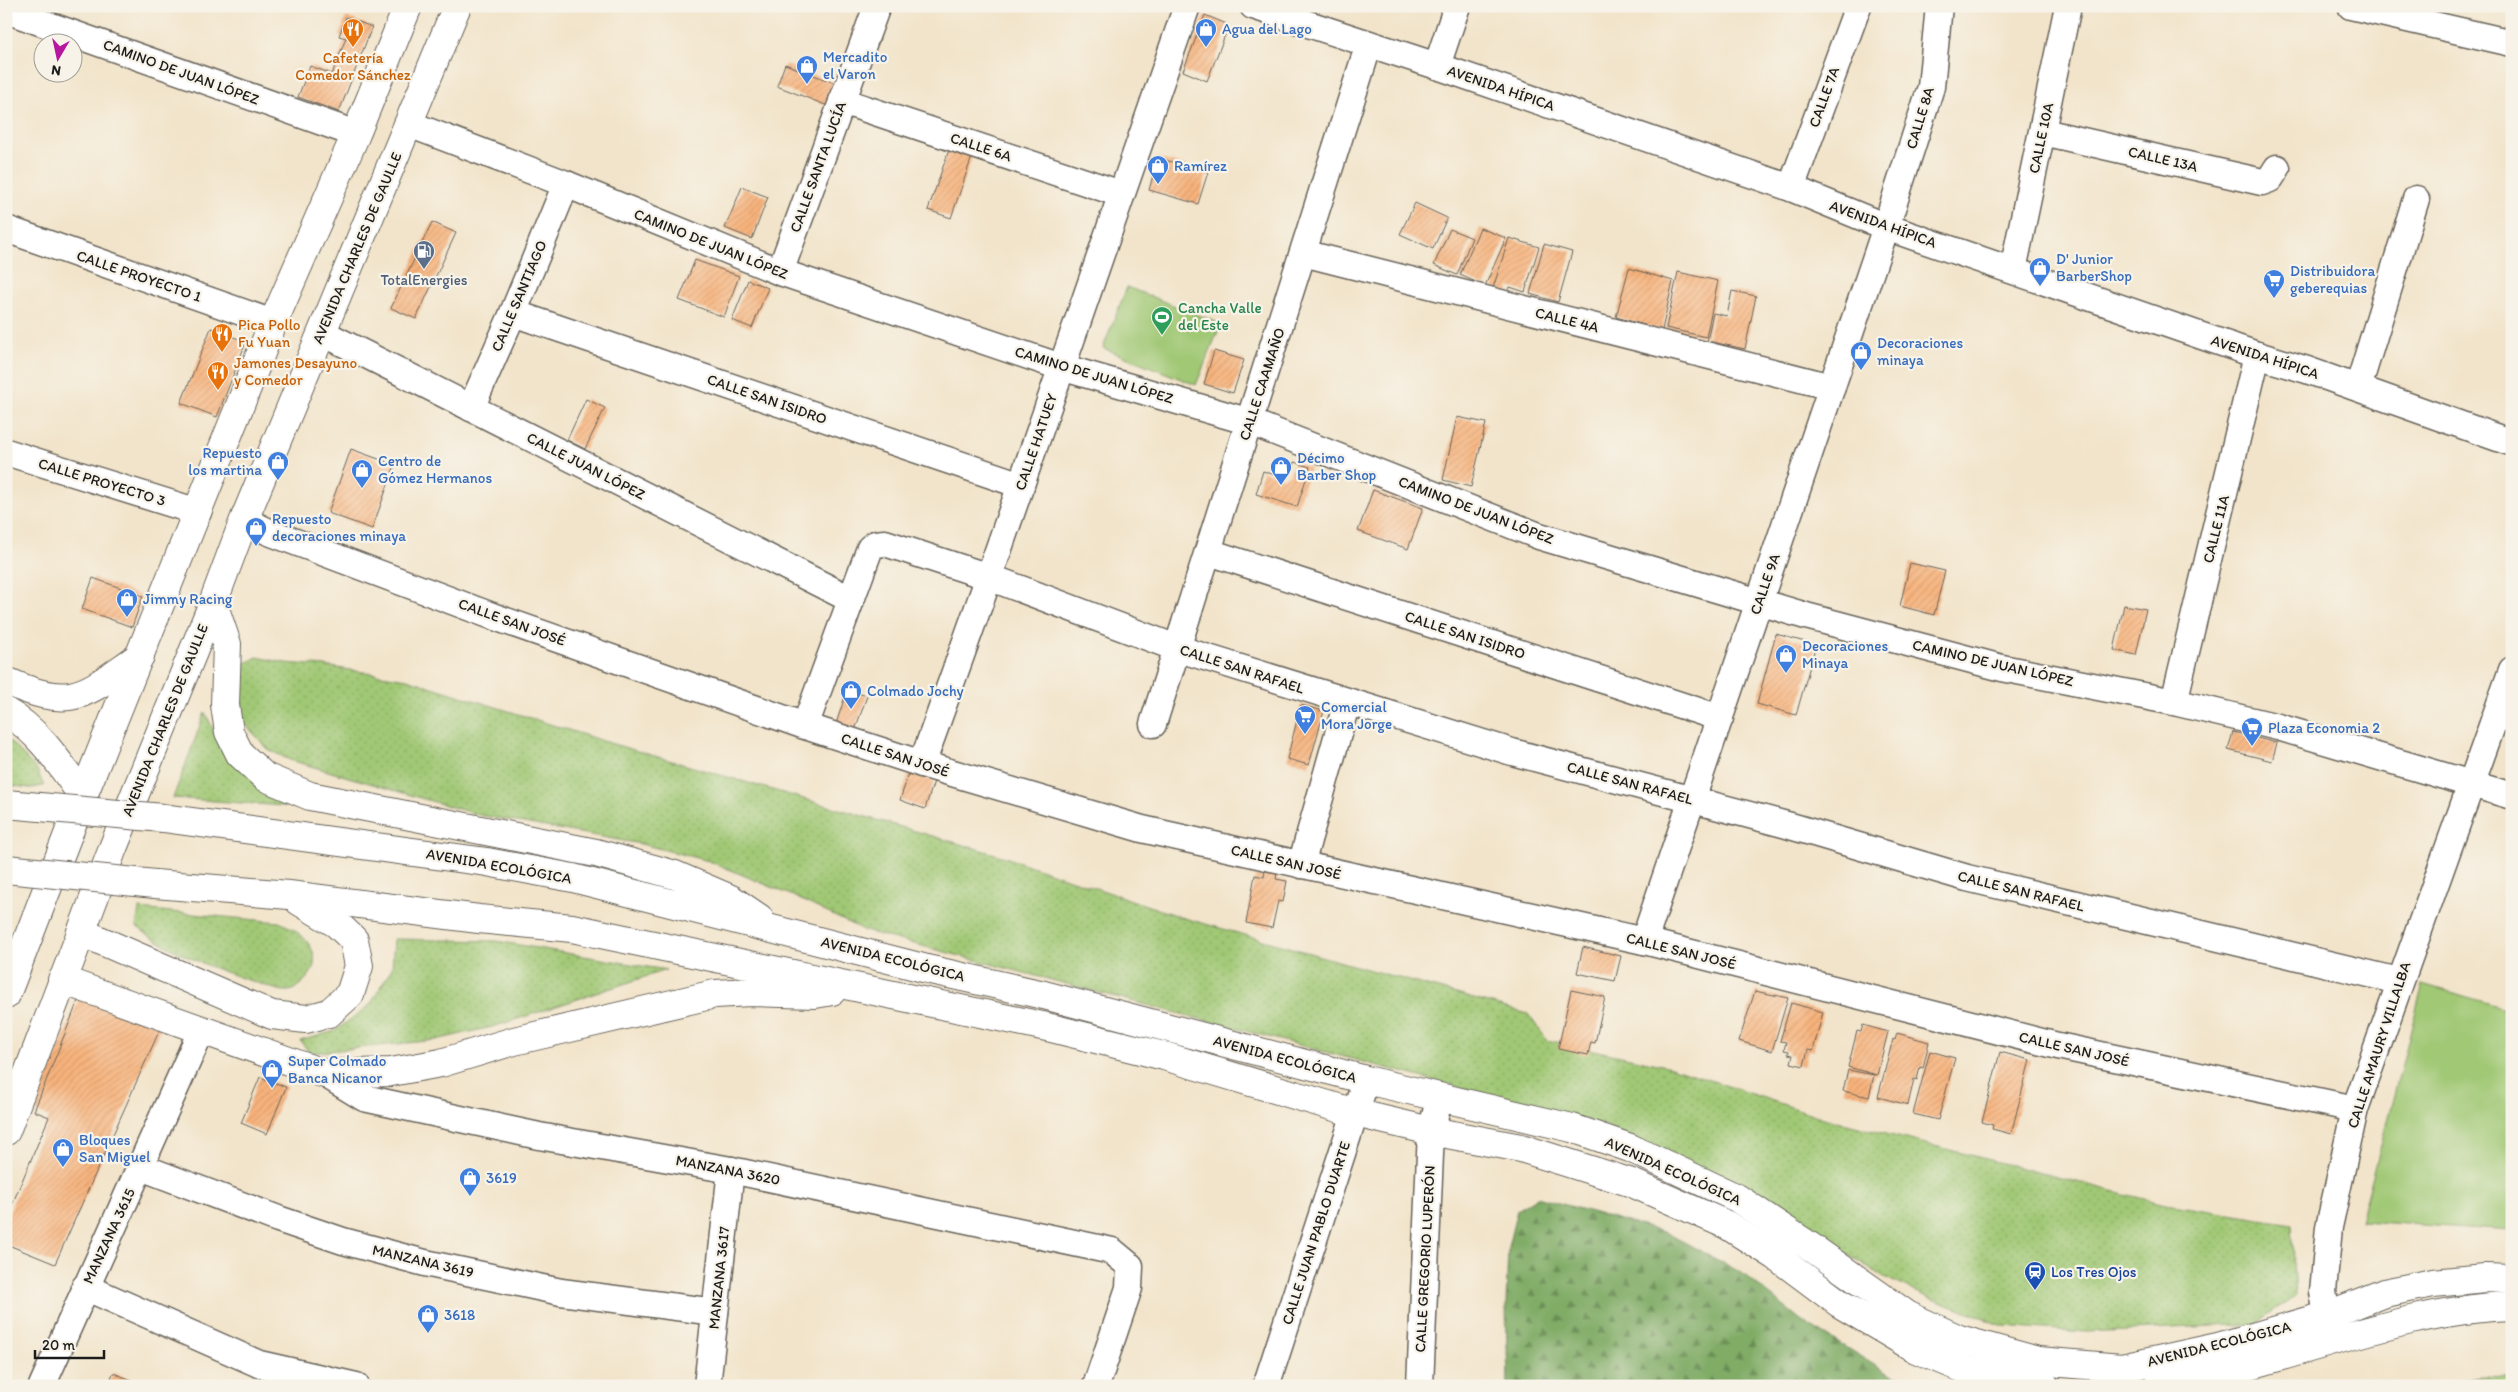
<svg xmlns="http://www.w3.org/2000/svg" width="2518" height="1392" font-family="Itim,sans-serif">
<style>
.grass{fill:url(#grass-dots);stroke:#5e7248}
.forest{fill:url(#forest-firs);stroke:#4e6441}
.garden{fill:#a0c874;stroke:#5e7248}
.building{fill:url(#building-hatch)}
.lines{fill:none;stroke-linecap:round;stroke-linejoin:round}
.street-casing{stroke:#676259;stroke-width:29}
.primary-casing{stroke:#676259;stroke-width:30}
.street{stroke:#fff;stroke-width:26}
.primary{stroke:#fff;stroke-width:28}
.primary-bridge-casing{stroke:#676259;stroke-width:30;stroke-linecap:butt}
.primary-bridge{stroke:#fff;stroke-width:28}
.labels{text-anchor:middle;stroke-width:4.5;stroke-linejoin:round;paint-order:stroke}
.shop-label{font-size:15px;fill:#366cbe;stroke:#f7f3e8;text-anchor:start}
.food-label{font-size:15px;fill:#c56008;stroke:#f7f3e8;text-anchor:start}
.street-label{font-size:15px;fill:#1c1c1c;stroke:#f7f3e8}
.service-label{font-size:15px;fill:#4e5e75;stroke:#f7f3e8}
.leisure-label{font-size:15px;fill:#27864d;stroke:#f7f3e8;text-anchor:start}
.transit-label{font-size:15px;fill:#164399;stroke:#f7f3e8;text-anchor:start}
</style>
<defs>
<pattern id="grass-dots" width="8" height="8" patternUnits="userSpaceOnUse" patternTransform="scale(1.25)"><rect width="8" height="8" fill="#a0c874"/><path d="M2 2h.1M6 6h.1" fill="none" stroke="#89ab64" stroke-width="1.8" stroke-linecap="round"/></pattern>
<pattern id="forest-firs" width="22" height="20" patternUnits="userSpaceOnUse" patternTransform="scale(1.25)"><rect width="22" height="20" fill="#80ac66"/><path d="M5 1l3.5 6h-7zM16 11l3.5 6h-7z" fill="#688b53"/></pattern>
<pattern id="building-hatch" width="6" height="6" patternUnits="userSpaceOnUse" patternTransform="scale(1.25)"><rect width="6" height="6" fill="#f8b37c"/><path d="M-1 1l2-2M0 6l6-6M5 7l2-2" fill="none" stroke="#d4996b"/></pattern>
</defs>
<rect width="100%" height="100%" fill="#f7f3e8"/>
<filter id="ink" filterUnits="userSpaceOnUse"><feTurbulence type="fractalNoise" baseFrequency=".02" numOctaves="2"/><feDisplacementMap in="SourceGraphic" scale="10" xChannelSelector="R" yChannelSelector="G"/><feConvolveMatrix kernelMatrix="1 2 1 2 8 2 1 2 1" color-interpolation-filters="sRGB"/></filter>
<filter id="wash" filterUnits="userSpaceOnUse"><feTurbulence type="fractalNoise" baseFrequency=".0096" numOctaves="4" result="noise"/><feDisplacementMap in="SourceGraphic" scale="20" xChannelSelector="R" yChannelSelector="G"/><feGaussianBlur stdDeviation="1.12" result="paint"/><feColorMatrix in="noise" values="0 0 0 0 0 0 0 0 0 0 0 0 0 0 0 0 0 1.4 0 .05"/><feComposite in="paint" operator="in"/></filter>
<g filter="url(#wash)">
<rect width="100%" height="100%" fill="#f2e4ca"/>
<!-- grass -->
<g class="grass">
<polygon points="257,657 286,663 325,666 407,679 613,744 1002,856 1184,918 1528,1014 1547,1040 1671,1067 1827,1119 2160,1203 2292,1224 2296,1296 2256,1324 2086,1332 2003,1326 1932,1299 1886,1278 1788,1218 1607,1126 865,931 793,896 709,861 641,844 479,815 290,760 269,750 245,724 239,710 236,680 242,665"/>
<polygon points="205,712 228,760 353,811 173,798"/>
<polygon points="6,737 37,770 44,786 30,788 6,785"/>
<path d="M139,909L279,922C304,932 330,958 303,982C298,987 295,991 287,991C276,991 265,985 254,982C212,968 171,953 136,926Z"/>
<polygon points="394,939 496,941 666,970 496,1026 436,1040 310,1053 300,1041 335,1031 370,1005 392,968"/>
<polygon points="2479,1376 2512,1377 2512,1386 2430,1386"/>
</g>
<!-- forest -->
<polygon class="forest" points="1537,1197 1667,1233 1742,1273 1801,1320 1884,1371 1916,1386 1508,1386 1506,1305 1508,1247 1517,1210"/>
<!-- garden -->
<g class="garden">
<polygon points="1127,287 1221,324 1196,385 1103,348"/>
<polygon points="2423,984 2512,1010 2512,1231 2361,1221"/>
</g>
<g id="blocks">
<!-- building -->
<g class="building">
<polygon points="1205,15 1229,25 1207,81 1183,71"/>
<polygon points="346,17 372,27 339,112 298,97 310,66 332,74 346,38 339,36"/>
<polygon points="785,64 837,84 828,106 777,86"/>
<polygon points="951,144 974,151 951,218 928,210"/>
<polygon points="1158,158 1208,172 1198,204 1149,190"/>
<polygon points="742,187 768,197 752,239 725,228"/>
<polygon points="1415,203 1447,218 1433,249 1400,234"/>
<polygon points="432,222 456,233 416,319 391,308"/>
<polygon points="1480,228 1506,238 1485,286 1460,275"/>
<polygon points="1450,229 1472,238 1457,275 1434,265"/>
<polygon points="1509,238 1539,247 1525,292 1510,287 1508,293 1493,288"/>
<polygon points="1544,244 1572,252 1558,302 1530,294"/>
<polygon points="695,260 739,276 724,317 679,300"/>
<polygon points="1629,268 1673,281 1662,330 1616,317"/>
<polygon points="1678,272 1718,281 1706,337 1666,328"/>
<polygon points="748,280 768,288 752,328 732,320"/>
<polygon points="1732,291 1756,296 1745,349 1707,341 1713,313 1727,316"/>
<polygon points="211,328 246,342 217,417 181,403"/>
<polygon points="1214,351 1244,360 1233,393 1204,384"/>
<polygon points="586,399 605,408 585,449 567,440"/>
<polygon points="1457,417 1486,423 1471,487 1443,480"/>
<polygon points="351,449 395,465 372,529 328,513"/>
<polygon points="1294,462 1310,467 1297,507 1256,494 1263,471 1284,478 1290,474"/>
<polygon points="1373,490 1423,508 1408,549 1358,531"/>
<polygon points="1910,563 1945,571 1934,615 1900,606"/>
<polygon points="93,578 143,596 132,627 82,609"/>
<polygon points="2124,605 2146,609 2136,655 2114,650"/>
<polygon points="1776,634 1816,645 1796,715 1757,704"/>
<polygon points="847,690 867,696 855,730 836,724"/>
<polygon points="1301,705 1324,711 1309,765 1287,759"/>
<polygon points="2233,732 2277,743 2272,761 2228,750"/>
<polygon points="909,773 934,781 925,809 900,800"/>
<polygon points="1265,871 1277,873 1276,879 1287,881 1283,902 1278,901 1272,928 1246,923 1255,875 1264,877"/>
<polygon points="1583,947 1621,956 1615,981 1577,973"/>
<polygon points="1571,990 1605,997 1595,1043 1591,1042 1588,1055 1558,1049"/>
<polygon points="1755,991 1788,998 1772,1051 1739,1041"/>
<polygon points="80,996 161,1027 55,1264 6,1244 6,1219 49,1117 34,1111"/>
<polygon points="1791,1003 1823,1012 1813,1051 1808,1050 1804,1066 1791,1063 1793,1055 1788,1054 1789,1051 1784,1050 1786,1042 1780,1041"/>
<polygon points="1863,1025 1888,1032 1877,1075 1848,1067 1857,1031 1861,1032"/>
<polygon points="1897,1033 1929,1042 1923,1068 1920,1067 1917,1080 1914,1079 1908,1105 1878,1097 1893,1039 1895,1040"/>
<polygon points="1930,1051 1955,1058 1938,1120 1913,1114"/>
<polygon points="2000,1052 2030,1060 2011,1134 1992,1129 1993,1125 1982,1122"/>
<polygon points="1848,1070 1874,1075 1869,1097 1843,1091"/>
<polygon points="260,1077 286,1087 267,1134 241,1123"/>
<polygon points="113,1373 132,1380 130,1386 108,1386"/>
</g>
</g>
</g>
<g filter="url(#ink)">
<use href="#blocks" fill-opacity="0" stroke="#676259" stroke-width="1"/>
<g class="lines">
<!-- street casing -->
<g class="street-casing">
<g id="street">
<polyline points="1253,6 1437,66 1791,188 1886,227 2257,355 2307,370 2512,443"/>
<polyline points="2351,6 2512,43"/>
<polyline points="6,10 356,134"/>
<polyline points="1437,66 1457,6"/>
<polyline points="842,101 1121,194"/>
<polyline points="409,124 566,184 780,272 1061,367 1250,422 1539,536 1806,616 2002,668 2174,702 2278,727 2512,796"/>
<polyline points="2043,132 2262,182 2270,179 2277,168"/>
<polyline points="1791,188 1858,6"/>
<polyline points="6,229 273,323"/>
<polyline points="1303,253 1832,387"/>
<polyline points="2013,270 2068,6"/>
<polyline points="780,272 877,6"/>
<polyline points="513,313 1021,485"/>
<polyline points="323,333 850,599"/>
<polyline points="2358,388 2416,199"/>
<polyline points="471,408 513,313 566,184"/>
<polyline points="6,452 198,512"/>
<polyline points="244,520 269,532 492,616 805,726 922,764 1142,829 1644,941 2058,1046 2355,1109"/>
<polyline points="1209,552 1720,718"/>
<polyline points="2174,702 2257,355"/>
<polyline points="1153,724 1369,44"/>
<polyline points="805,726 870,548 875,544 885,543 989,577 1179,649 1512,752 1787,825 1967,878 2399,981"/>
<polyline points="922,764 989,577 1187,6"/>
<polyline points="1301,865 1347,702"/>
<polyline points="1644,941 1886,227 1931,87 1939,6"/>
<polyline points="325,1074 364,1098 539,1136 731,1170 1112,1251 1130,1266 1129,1288 1096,1386"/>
<polyline points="141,1167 278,1219 343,1241 425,1263 561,1292 715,1312"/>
<polyline points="85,1287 259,1364 356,1386"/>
<polyline points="2331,1338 2323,1292 2329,1227 2355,1109 2512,670"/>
<polyline points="42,1386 201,1031"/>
<polyline points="707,1386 731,1170"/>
<polyline points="1266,1386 1366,1080"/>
<polyline points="1420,1386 1431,1131 1440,1097"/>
</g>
</g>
<!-- primary casing -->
<g class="primary-casing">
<g id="primary">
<polyline points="213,603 227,644 225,705 229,732 240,754 265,777 310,796 596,853 675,875 731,899 759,918"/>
<path d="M6,681C74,711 83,695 140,656"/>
<path d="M6,712C40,731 61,766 83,796"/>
<polyline points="163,818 487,862 573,878 931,970 1044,995 1366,1080 1572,1128 1630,1148 1737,1198 1811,1247 1907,1315 1959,1339 2038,1361 2122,1368 2218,1347 2326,1316 2384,1293 2433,1283 2485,1278 2512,1279"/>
<polyline points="155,884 289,895 479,919 572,928 1047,1027 1164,1056 1355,1113 1431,1131 1521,1148 1632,1183 1727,1225 1776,1256 1839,1303 1916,1349 1964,1369 2008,1380 2045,1386"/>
<polyline points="81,932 272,1015 306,1019 329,1013 350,994 359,966 354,940 337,924 299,901"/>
<polyline points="62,980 325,1074 391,1072 441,1063 514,1041 715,994 751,992 815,994 832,991"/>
<polyline points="6,995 83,796 273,323 356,134 408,6"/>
<polyline points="6,1131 113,848 213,603 244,520 457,6"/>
<path d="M2157,1386C2275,1368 2395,1309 2512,1306"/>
</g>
</g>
<!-- street -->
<use href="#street" class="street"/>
<!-- primary -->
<use href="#primary" class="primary"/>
<!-- primary-bridge casing -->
<g class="primary-bridge-casing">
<g id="primary-bridge">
<polyline points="6,804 163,818"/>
<polyline points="6,869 155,884"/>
</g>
</g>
<!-- primary-bridge -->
<use href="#primary-bridge" class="primary-bridge"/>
</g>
</g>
<!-- icons -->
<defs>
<g id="restaurant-pin" transform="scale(1.125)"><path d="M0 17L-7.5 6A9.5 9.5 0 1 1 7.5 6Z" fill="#e8710a" stroke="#f7f3e8"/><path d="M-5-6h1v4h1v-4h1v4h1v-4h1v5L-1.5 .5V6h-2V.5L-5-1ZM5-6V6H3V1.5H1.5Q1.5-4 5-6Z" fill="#fff"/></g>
<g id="shop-pin" transform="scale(1.125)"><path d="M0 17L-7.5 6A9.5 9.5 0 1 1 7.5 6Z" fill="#3f7fe0" stroke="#f7f3e8"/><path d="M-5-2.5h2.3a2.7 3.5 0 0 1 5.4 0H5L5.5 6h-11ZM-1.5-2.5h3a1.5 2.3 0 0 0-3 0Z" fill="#fff"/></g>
<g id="fuel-pin" transform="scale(1.125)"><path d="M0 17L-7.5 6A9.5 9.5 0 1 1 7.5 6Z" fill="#5c6f8a" stroke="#f7f3e8"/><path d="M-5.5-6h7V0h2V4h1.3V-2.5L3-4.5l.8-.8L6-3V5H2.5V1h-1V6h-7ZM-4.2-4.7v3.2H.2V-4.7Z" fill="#fff"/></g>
<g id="supermarket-pin" transform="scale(1.125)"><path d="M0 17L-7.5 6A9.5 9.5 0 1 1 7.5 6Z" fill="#3f7fe0" stroke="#f7f3e8"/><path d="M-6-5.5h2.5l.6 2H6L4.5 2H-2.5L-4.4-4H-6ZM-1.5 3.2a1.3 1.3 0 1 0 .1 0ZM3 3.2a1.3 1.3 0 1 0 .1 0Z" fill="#fff"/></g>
<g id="stadium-pin" transform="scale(1.125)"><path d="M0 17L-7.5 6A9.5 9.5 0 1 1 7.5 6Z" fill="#2e9e5b" stroke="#f7f3e8"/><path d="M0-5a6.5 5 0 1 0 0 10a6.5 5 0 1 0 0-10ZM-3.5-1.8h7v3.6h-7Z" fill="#fff"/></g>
<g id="station-pin" transform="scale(1.125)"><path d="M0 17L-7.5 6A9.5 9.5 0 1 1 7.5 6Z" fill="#1a4fb4" stroke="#f7f3e8"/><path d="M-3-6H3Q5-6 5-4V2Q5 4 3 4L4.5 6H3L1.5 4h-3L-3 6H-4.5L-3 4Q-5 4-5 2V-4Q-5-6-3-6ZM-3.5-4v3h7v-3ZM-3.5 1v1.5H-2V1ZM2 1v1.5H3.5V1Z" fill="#fff"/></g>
</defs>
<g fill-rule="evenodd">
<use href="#restaurant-pin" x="353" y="29"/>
<use href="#shop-pin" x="1206" y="29"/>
<use href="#shop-pin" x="807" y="66"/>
<use href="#shop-pin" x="1158" y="166"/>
<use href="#fuel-pin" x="424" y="251"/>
<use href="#shop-pin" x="2040" y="268"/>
<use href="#supermarket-pin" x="2274" y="280"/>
<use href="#stadium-pin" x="1162" y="317"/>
<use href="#restaurant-pin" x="222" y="334"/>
<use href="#shop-pin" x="1861" y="352"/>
<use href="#restaurant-pin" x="218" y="372"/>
<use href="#shop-pin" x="278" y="462"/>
<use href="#shop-pin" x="1281" y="467"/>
<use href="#shop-pin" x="362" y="470"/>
<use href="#shop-pin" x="256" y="528"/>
<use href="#shop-pin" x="127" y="599"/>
<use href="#shop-pin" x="1786" y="655"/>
<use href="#shop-pin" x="851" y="691"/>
<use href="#supermarket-pin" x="1305" y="716"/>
<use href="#supermarket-pin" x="2252" y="728"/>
<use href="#shop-pin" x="272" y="1070"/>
<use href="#shop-pin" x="63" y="1149"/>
<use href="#shop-pin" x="470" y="1178"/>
<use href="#station-pin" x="2035" y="1272"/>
<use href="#shop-pin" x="428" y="1315"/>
</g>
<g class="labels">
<!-- shop labels -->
<g class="shop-label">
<text x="1222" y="34">Agua del Lago</text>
<text x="823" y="62">Mercadito<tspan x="823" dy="17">el Varon</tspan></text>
<text x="1174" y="171">Ramírez</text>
<text x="2056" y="264">D' Junior<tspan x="2056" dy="17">BarberShop</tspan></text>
<text x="2290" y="276">Distribuidora<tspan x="2290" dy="17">geberequias</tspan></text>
<text x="1877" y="348">Decoraciones<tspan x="1877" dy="17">minaya</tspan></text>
<text x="262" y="458" text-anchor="end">Repuesto<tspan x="262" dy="17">los martina</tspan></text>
<text x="1297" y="463">Décimo<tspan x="1297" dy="17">Barber Shop</tspan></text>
<text x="378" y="466">Centro de<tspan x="378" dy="17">Gómez Hermanos</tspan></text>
<text x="272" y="524">Repuesto<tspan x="272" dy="17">decoraciones minaya</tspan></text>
<text x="143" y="604">Jimmy Racing</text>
<text x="1802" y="651">Decoraciones<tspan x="1802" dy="17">Minaya</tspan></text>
<text x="867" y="696">Colmado Jochy</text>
<text x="1321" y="712">Comercial<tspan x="1321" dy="17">Mora Jorge</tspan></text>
<text x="2268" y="733">Plaza Economia 2</text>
<text x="288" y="1066">Super Colmado<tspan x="288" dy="17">Banca Nicanor</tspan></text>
<text x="79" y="1145">Bloques<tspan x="79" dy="17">San Miguel</tspan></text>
<text x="486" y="1183">3619</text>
<text x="444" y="1320">3618</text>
</g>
<!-- food labels -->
<g class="food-label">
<text x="353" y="63" text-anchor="middle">Cafetería<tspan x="353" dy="17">Comedor Sánchez</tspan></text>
<text x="238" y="330">Pica Pollo<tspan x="238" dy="17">Fu Yuan</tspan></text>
<text x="234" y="368">Jamones Desayuno<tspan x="234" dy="17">y Comedor</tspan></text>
</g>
<!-- street labels -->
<g class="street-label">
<text transform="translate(181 72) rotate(20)" y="5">CAMINO DE JUAN LÓPEZ</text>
<text transform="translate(1501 88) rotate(19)" y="5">AVENIDA HÍPICA</text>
<text transform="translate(1824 97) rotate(-70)" y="5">CALLE 7A</text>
<text transform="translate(1920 118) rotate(-73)" y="5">CALLE 8A</text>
<text transform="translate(2041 138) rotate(-78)" y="5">CALLE 10A</text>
<text transform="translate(981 147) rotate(18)" y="5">CALLE 6A</text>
<text transform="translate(2163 159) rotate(13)" y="5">CALLE 13A</text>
<text transform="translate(818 167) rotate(-70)" y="5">CALLE SANTA LUCÍA</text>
<text transform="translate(1883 224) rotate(20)" y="5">AVENIDA HÍPICA</text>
<text transform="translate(711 244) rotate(22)" y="5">CAMINO DE JUAN LÓPEZ</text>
<text transform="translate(357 248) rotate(-67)" y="5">AVENIDA CHARLES DE GAULLE</text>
<text transform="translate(139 276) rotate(19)" y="5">CALLE PROYECTO 1</text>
<text transform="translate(519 296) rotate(-67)" y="5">CALLE SANTIAGO</text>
<text transform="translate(1567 320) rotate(14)" y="5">CALLE 4A</text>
<text transform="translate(2265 357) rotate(18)" y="5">AVENIDA HÍPICA</text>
<text transform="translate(1094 375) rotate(17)" y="5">CAMINO DE JUAN LÓPEZ</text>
<text transform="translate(1262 384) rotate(-72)" y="5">CALLE CAAMAÑO</text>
<text transform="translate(767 399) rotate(19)" y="5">CALLE SAN ISIDRO</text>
<text transform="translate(1036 442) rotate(-71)" y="5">CALLE HATUEY</text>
<text transform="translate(586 466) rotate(27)" y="5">CALLE JUAN LÓPEZ</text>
<text transform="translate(102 482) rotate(17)" y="5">CALLE PROYECTO 3</text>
<text transform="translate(1476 510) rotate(21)" y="5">CAMINO DE JUAN LÓPEZ</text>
<text transform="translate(2216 529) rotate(-76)" y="5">CALLE 11A</text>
<text transform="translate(1765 584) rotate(-71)" y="5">CALLE 9A</text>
<text transform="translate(512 622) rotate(20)" y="5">CALLE SAN JOSÉ</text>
<text transform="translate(1465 635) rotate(18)" y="5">CALLE SAN ISIDRO</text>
<text transform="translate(1993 663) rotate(13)" y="5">CAMINO DE JUAN LÓPEZ</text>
<text transform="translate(1242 669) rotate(18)" y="5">CALLE SAN RAFAEL</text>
<text transform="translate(165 720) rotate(-68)" y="5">AVENIDA CHARLES DE GAULLE</text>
<text transform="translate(895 755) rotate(18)" y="5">CALLE SAN JOSÉ</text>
<text transform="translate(1630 783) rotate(15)" y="5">CALLE SAN RAFAEL</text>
<text transform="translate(1286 862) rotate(13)" y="5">CALLE SAN JOSÉ</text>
<text transform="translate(499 866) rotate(10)" y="5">AVENIDA ECOLÓGICA</text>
<text transform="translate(2021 891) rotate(14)" y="5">CALLE SAN RAFAEL</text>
<text transform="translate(1681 951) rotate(14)" y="5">CALLE SAN JOSÉ</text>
<text transform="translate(893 959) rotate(14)" y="5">AVENIDA ECOLÓGICA</text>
<text transform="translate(2379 1045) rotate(-72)" y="5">CALLE AMAURY VILLALBA</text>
<text transform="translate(2074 1049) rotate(13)" y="5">CALLE SAN JOSÉ</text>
<text transform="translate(1285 1059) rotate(15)" y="5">AVENIDA ECOLÓGICA</text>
<text transform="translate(728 1170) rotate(11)" y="5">MANZANA 3620</text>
<text transform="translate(1673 1171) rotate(24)" y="5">AVENIDA ECOLÓGICA</text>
<text transform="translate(1316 1233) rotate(-72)" y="5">CALLE JUAN PABLO DUARTE</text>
<text transform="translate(109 1236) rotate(-65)" y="5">MANZANA 3615</text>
<text transform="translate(1425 1259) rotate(-87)" y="5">CALLE GREGORIO LUPERÓN</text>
<text transform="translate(423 1261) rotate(13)" y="5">MANZANA 3619</text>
<text transform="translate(719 1278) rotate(-84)" y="5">MANZANA 3617</text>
<text transform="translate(2219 1344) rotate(-14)" y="5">AVENIDA ECOLÓGICA</text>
</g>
<!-- service labels -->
<g class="service-label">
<text x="424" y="285">TotalEnergies</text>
</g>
<!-- leisure labels -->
<g class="leisure-label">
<text x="1178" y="313">Cancha Valle<tspan x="1178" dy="17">del Este</tspan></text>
</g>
<!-- transit labels -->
<g class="transit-label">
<text x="2051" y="1277">Los Tres Ojos</text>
</g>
</g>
<!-- margin -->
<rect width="2518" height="1392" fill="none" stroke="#f7f3e8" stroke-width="25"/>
<!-- north arrow -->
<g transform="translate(58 58) rotate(189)"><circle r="24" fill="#f7f3e8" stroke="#9f9d96"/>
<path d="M0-4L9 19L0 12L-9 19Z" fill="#b5179e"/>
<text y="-8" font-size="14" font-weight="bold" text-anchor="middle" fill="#1c1c1c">N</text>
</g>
<!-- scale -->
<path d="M35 1350v8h69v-8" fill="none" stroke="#1c1c1c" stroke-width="2.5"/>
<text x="42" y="1350" font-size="15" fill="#1c1c1c" stroke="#f7f3e8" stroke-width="4" paint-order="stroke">20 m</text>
</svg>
